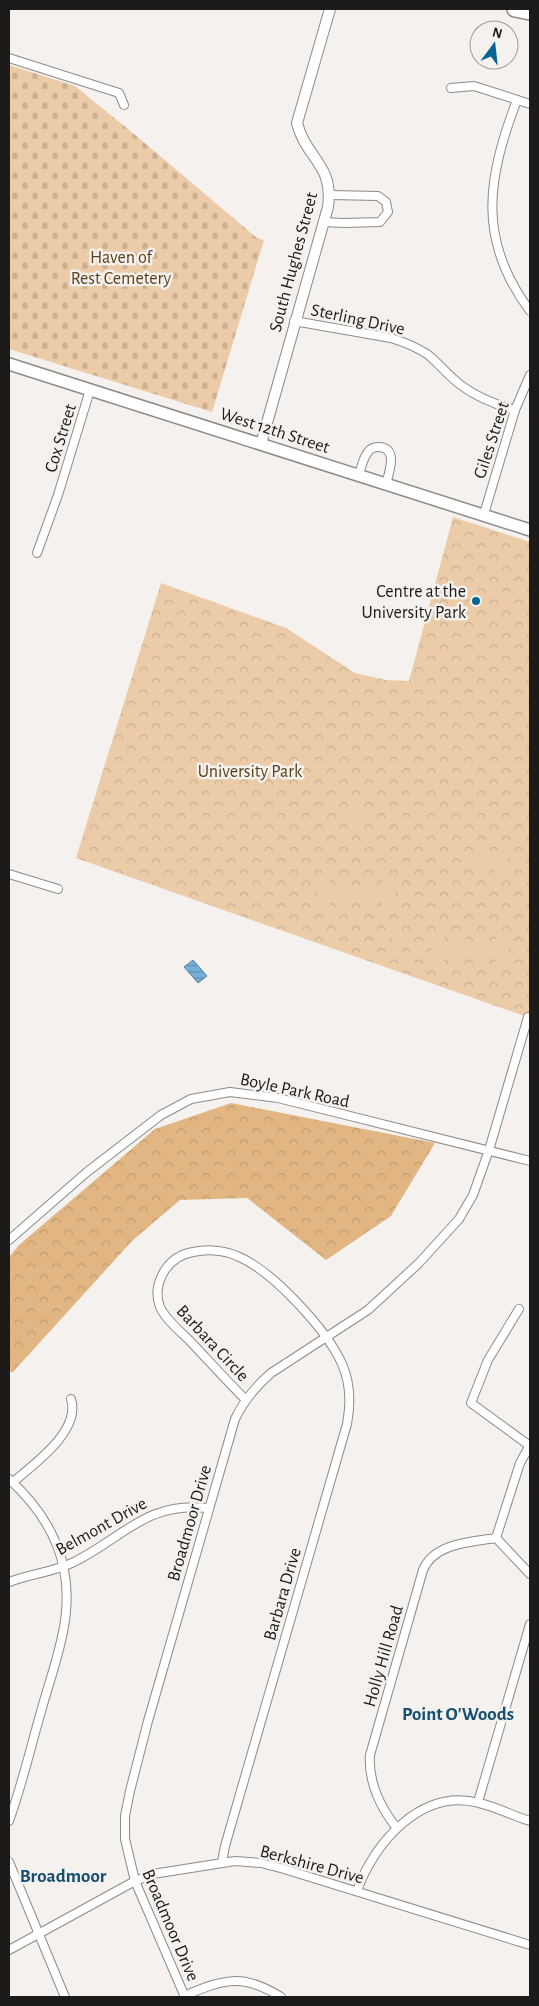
<svg xmlns="http://www.w3.org/2000/svg" width="539" height="2006" font-family="'Alegreya Sans',sans-serif">
<style>
.forest{fill:url(#forest-crowns)}
.cemetery{fill:url(#cemetery-stones)}
.park{fill:url(#park-crowns)}
.pitch{fill:#eccca8}
.water{fill:url(#water-rules);stroke:#5b839f}
.lines{fill:none;stroke-linecap:round;stroke-linejoin:round}
.minor-casing{stroke:#8e8b87;stroke-width:10}
.tertiary-casing{stroke:#8e8b87;stroke-width:12}
.secondary-casing{stroke:#8e8b87;stroke-width:14}
.motorway-casing{stroke:#8e8b87;stroke-width:18}
.minor{stroke:#fff;stroke-width:8}
.tertiary{stroke:#fff;stroke-width:10}
.secondary{stroke:#fff;stroke-width:11}
.motorway{stroke:#fff;stroke-width:15}
.poi-dot{fill:#076595;stroke:#f4f1ee;stroke-width:2}
.labels{text-anchor:middle;stroke-width:5;stroke-linejoin:round;paint-order:stroke}
.park-label{font-size:18px;fill:#5d3f17;stroke:#f4f1ee}
.street-label{font-size:18px;fill:#1c1b19;stroke:#f4f1ee}
.poi-label{font-size:18px;fill:#1c1b19;stroke:#f4f1ee;text-anchor:end}
.neighbourhood-label{font-size:19px;font-weight:bold;fill:#164f70;stroke:#f4f1ee}
</style>
<defs>
<pattern id="forest-crowns" width="20" height="18" patternUnits="userSpaceOnUse" patternTransform="scale(1.25)"><rect width="20" height="18" fill="#e1b682"/><path d="M2 6a3 3 0 1 1 6 0M12 15a3 3 0 1 1 6 0" fill="none" stroke="#c09c70"/></pattern>
<pattern id="cemetery-stones" width="16" height="16" patternUnits="userSpaceOnUse" patternTransform="scale(1.25)"><rect width="16" height="16" fill="#eccca8"/><path d="M2 7V4a2 2 0 0 1 4 0v3zM10 15v-3a2 2 0 0 1 4 0v3z" fill="#caaf90"/></pattern>
<pattern id="park-crowns" width="20" height="18" patternUnits="userSpaceOnUse" patternTransform="scale(1.25)"><rect width="20" height="18" fill="#eccca8"/><path d="M2 6a3 3 0 1 1 6 0M12 15a3 3 0 1 1 6 0" fill="none" stroke="#caaf90"/></pattern>
<pattern id="water-rules" width="6" height="5" patternUnits="userSpaceOnUse" patternTransform="scale(1.25)"><rect width="6" height="5" fill="#76b0d8"/><path d="M0 2.5h6" fill="none" stroke="#608eae"/></pattern>
</defs>
<rect width="100%" height="100%" fill="#f4f1ee"/>
<!-- forest -->
<polygon class="forest" points="231,1103 435,1143 391,1216 326,1260 247,1198 180,1200 132,1241 12,1373 9,1370 9,1257 19,1245 155,1129"/>
<!-- cemetery -->
<polygon class="cemetery" points="9,65 75,86 140,139 257,238 264,240 212,412 9,349"/>
<!-- park -->
<polygon class="park" points="453,517 530,542 530,1018 76,858 161,583 286,628 355,673 386,680 409,681"/>
<!-- pitch -->
<g class="pitch">
<polygon points="348,800 361,800 360,828 347,828"/>
<polygon points="473,850 486,850 486,878 474,878"/>
<rect x="495" y="850" width="13" height="28"/>
<rect x="317" y="881" width="13" height="28"/>
<rect x="339" y="881" width="13" height="28"/>
<polygon points="361,881 374,881 373,908 361,908"/>
<rect x="382" y="881" width="13" height="28"/>
<polygon points="381,931 390,934 386,947 377,944"/>
<polygon points="393,935 403,938 398,951 389,948"/>
<rect x="431" y="936" width="13" height="27"/>
<polygon points="453,936 466,936 465,963 452,963"/>
<rect x="474" y="936" width="13" height="27"/>
<rect x="496" y="936" width="13" height="27"/>
</g>
<!-- water -->
<polygon class="water" points="193,960 207,976 198,983 184,967"/>
<g class="lines">
<!-- minor casing -->
<g class="minor-casing">
<g id="minor">
<polyline points="9,58 119,93 124,105"/>
<polyline points="451,88 474,86 530,104"/>
<path d="M517,100C487,179 477,240 530,311"/>
<polyline points="324,222 343,223 380,222 388,212 386,202 378,196 330,195"/>
<path d="M294,321L391,338C404,342 416,347 427,354C439,363 449,377 462,386C477,397 497,405 515,410"/>
<path d="M359,475C361,468 363,458 368,452C370,449 374,447 378,447C399,447 389,473 386,484"/>
<polyline points="484,514 515,410 530,375"/>
<polyline points="37,553 58,495 90,390"/>
<polyline points="9,874 58,889"/>
<polyline points="9,1240 87,1172 161,1115 191,1099 230,1092 278,1098 530,1161"/>
<polyline points="519,1309 488,1360 471,1403 530,1446"/>
<path d="M9,1479C54,1520 76,1569 63,1632C58,1658 49,1683 42,1708C31,1746 22,1785 9,1821"/>
<path d="M13,1482C34,1464 81,1431 71,1399"/>
<polyline points="496,1538 520,1463 530,1445"/>
<polyline points="496,1538 530,1574"/>
<path d="M9,1582C30,1574 54,1572 74,1562C124,1537 147,1501 208,1508"/>
<polyline points="478,1802 530,1624"/>
<path d="M396,1827C380,1807 368,1781 370,1755L423,1570C434,1543 471,1542 496,1538"/>
<polyline points="9,1862 65,1997"/>
<path d="M222,1862L225,1846L347,1424C351,1403 351,1384 342,1364C327,1330 272,1270 237,1256C224,1250 207,1249 193,1252C181,1254 171,1261 165,1270C158,1281 155,1294 160,1307C166,1320 180,1331 190,1341C208,1360 226,1380 245,1399"/>
<path d="M357,1891C374,1842 422,1788 479,1803C497,1807 513,1816 530,1821"/>
<polyline points="9,1950 135,1881 153,1874 235,1861 261,1863 284,1869 530,1945"/>
<path d="M184,1996C224,1979 243,1973 281,1997"/>
<path d="M185,1997L135,1881L125,1839V1816L130,1791L148,1721L235,1419C244,1400 255,1387 271,1373L368,1310L419,1263L459,1219L473,1195L489,1150L528,1017"/>
</g>
</g>
<!-- tertiary casing -->
<g class="tertiary-casing">
<path id="tertiary" d="M261,444L328,207C334,164 306,159 297,123L330,9"/>
</g>
<!-- secondary casing -->
<g class="secondary-casing">
<polyline id="secondary" points="9,364 530,530"/>
</g>
<!-- motorway casing -->
<g class="motorway-casing">
<polyline id="motorway" points="515,9 530,12"/>
</g>
<!-- minor -->
<use href="#minor" class="minor"/>
<!-- tertiary -->
<use href="#tertiary" class="tertiary"/>
<!-- secondary -->
<use href="#secondary" class="secondary"/>
<!-- motorway -->
<use href="#motorway" class="motorway"/>
</g>
<!-- markers -->
<circle class="poi-dot" cx="476" cy="601" r="5"/>
<g class="labels">
<!-- park labels -->
<g class="park-label">
<text x="121" y="263">Haven of<tspan x="121" dy="21">Rest Cemetery</tspan></text>
<text x="250" y="777">University Park</text>
</g>
<!-- street labels -->
<g class="street-label">
<text transform="translate(293 262) rotate(-75)" y="6">South Hughes Street</text>
<text transform="translate(358 319) rotate(12)" y="6">Sterling Drive</text>
<text transform="translate(275 430) rotate(18)" y="6">West 12th Street</text>
<text transform="translate(60 438) rotate(-73)" y="6">Cox Street</text>
<text transform="translate(491 440) rotate(-72)" y="6">Giles Street</text>
<text transform="translate(295 1090) rotate(12)" y="6">Boyle Park Road</text>
<text transform="translate(213 1343) rotate(47)" y="6">Barbara Circle</text>
<text transform="translate(189 1523) rotate(-74)" y="6">Broadmoor Drive</text>
<text transform="translate(101 1526) rotate(-29)" y="6">Belmont Drive</text>
<text transform="translate(282 1594) rotate(-74)" y="6">Barbara Drive</text>
<text transform="translate(383 1656) rotate(-74)" y="6">Holly Hill Road</text>
<text transform="translate(312 1864) rotate(15)" y="6">Berkshire Drive</text>
<text transform="translate(171 1925) rotate(67)" y="6">Broadmoor Drive</text>
</g>
<!-- poi labels -->
<g class="poi-label">
<text x="466" y="597">Centre at the<tspan x="466" dy="21">University Park</tspan></text>
</g>
<!-- neighbourhood labels -->
<g class="neighbourhood-label">
<text x="458" y="1720">Point O'Woods</text>
<text x="63" y="1882">Broadmoor</text>
</g>
</g>
<!-- border -->
<rect width="539" height="2006" fill="none" stroke="#1c1b19" stroke-width="20"/>
<!-- north arrow -->
<g transform="translate(494 45) rotate(15)"><circle r="24" fill="#f4f1ee" stroke="#9e9b99"/>
<path d="M0-4L9 19L0 12L-9 19Z" fill="#076595"/>
<text y="-8" font-size="14" font-weight="bold" text-anchor="middle" fill="#1c1b19">N</text>
</g>
</svg>
